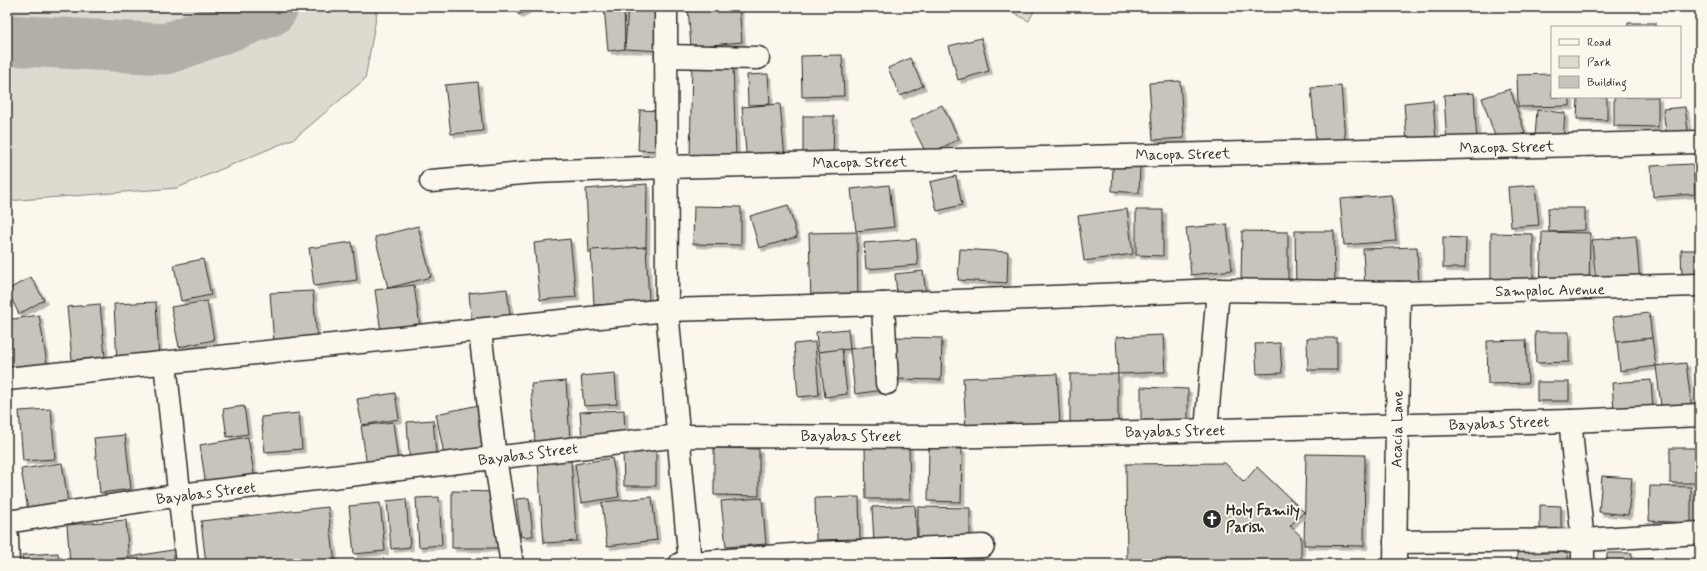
<svg xmlns="http://www.w3.org/2000/svg" width="1707" height="571" font-family="Mynerve,sans-serif">
<style>
.green{fill:#dddad0;stroke:#84827e}
.lines{fill:none;stroke-linecap:round;stroke-linejoin:round}
.river{stroke:#b1afa7;stroke-width:51}
.building{fill:#c7c4bc;stroke:#2b2b2b;filter:url(#shadow)}
.street-casing{stroke:#2b2b2b;stroke-width:25}
.street{stroke:#fbf7ec;stroke-width:22}
.labels{text-anchor:middle;stroke-width:4;stroke-linejoin:round;paint-order:stroke}
.street-label{font-size:15px;fill:#2b2b2b;stroke:#fbf7ec}
.poi-label{font-size:15px;font-weight:bold;fill:#2b2b2b;stroke:#fbf7ec;text-anchor:start}
</style>
<defs>
<filter id="shadow"><feDropShadow dx="3.5" dy="3.5" stdDeviation="0" flood-color="#0004"/></filter>
</defs>
<rect width="100%" height="100%" fill="#fbf7ec"/>
<filter id="ink" filterUnits="userSpaceOnUse"><feTurbulence type="fractalNoise" baseFrequency=".025" numOctaves="2"/><feDisplacementMap in="SourceGraphic" scale="8" xChannelSelector="R" yChannelSelector="G"/><feConvolveMatrix kernelMatrix="1 2 1 2 8 2 1 2 1" color-interpolation-filters="sRGB"/></filter>
<g filter="url(#ink)">
<!-- green -->
<g class="green">
<polygon points="7,7 378,7 365,79 295,138 177,188 7,201"/>
<polygon points="1003,7 1036,7 1029,21"/>
</g>
<g class="lines">
<!-- river -->
<polyline class="river" points="7,40 166,49 270,11 273,7"/>
</g>
<!-- building -->
<g class="building">
<polygon points="513,7 530,7 519,15"/>
<polygon points="604,7 624,7 625,49 608,51"/>
<polygon points="628,7 663,7 663,51 625,49"/>
<polygon points="688,7 739,7 742,42 691,47"/>
<rect x="1628" y="23" width="28" height="4"/>
<polygon points="981,38 989,71 958,80 949,46"/>
<polygon points="842,55 844,96 802,97 801,56"/>
<polygon points="910,58 923,86 900,96 888,68"/>
<polygon points="692,63 733,65 736,157 690,156"/>
<polygon points="768,74 770,104 748,105 747,75"/>
<polygon points="1552,74 1552,97 1570,97 1570,106 1518,107 1517,75"/>
<polygon points="1180,81 1184,138 1153,140 1149,83"/>
<polygon points="478,82 483,131 451,134 445,85"/>
<polygon points="1341,86 1345,140 1316,142 1311,88"/>
<polygon points="1510,89 1525,133 1497,142 1482,98"/>
<polygon points="1474,93 1477,143 1447,145 1444,95"/>
<polygon points="1578,97 1607,97 1607,120 1577,119"/>
<polygon points="1614,97 1658,97 1658,127 1614,126"/>
<polygon points="1433,100 1436,142 1407,145 1404,103"/>
<polygon points="780,104 785,159 747,163 742,107"/>
<polygon points="942,105 959,139 927,155 910,121"/>
<polygon points="1685,107 1688,131 1666,133 1663,109"/>
<polygon points="640,110 661,111 660,151 638,150"/>
<polygon points="1537,110 1565,113 1563,139 1535,137"/>
<polygon points="803,116 834,116 833,159 803,159"/>
<polygon points="1113,164 1140,165 1139,193 1112,191"/>
<polygon points="1693,164 1695,194 1653,197 1651,166"/>
<polygon points="956,176 962,205 937,211 930,182"/>
<polygon points="647,184 646,247 589,253 586,189"/>
<polygon points="889,185 894,227 856,231 851,189"/>
<polygon points="1535,185 1539,225 1511,227 1508,187"/>
<polygon points="1391,195 1396,241 1344,245 1340,199"/>
<polygon points="788,205 797,237 759,248 750,216"/>
<polygon points="694,206 741,207 741,245 693,244"/>
<polygon points="1548,208 1585,208 1585,230 1549,232"/>
<polygon points="1127,209 1133,254 1084,261 1078,216"/>
<polygon points="1136,210 1163,210 1163,256 1136,255"/>
<polygon points="1227,224 1232,270 1191,275 1186,228"/>
<polygon points="418,226 431,277 388,288 375,237"/>
<polygon points="1242,231 1288,232 1288,280 1241,280"/>
<polygon points="1295,231 1334,231 1335,289 1296,290"/>
<polygon points="857,232 858,302 811,303 809,233"/>
<polygon points="1542,232 1590,233 1589,288 1540,286"/>
<polygon points="1491,233 1533,234 1533,288 1491,288"/>
<polygon points="1636,236 1640,281 1596,284 1592,240"/>
<polygon points="1443,237 1466,238 1465,268 1443,268"/>
<polygon points="570,239 576,297 540,300 534,243"/>
<polygon points="916,239 918,265 866,269 864,243"/>
<polygon points="352,242 357,280 314,286 309,248"/>
<polygon points="646,247 649,302 594,305 591,250"/>
<polygon points="1417,247 1419,286 1365,288 1363,249"/>
<polygon points="960,249 1008,252 1007,283 958,280"/>
<polygon points="1681,250 1700,250 1700,277 1682,277"/>
<polygon points="203,259 211,295 181,301 174,265"/>
<polygon points="923,271 927,302 898,305 895,274"/>
<polygon points="31,277 44,300 19,314 7,290"/>
<polygon points="414,285 421,334 382,339 375,290"/>
<polygon points="507,289 511,324 472,327 469,293"/>
<polygon points="313,291 317,340 274,343 270,293"/>
<polygon points="207,301 214,340 179,347 171,307"/>
<polygon points="156,302 159,360 117,362 114,304"/>
<polygon points="100,304 105,357 72,360 67,307"/>
<polygon points="1649,313 1652,338 1617,342 1613,317"/>
<polygon points="39,315 47,364 8,369 7,320"/>
<polygon points="848,329 850,349 818,352 816,332"/>
<polygon points="1535,332 1569,332 1569,362 1536,363"/>
<polygon points="1163,335 1165,372 1118,374 1116,337"/>
<polygon points="894,337 942,338 941,380 893,379"/>
<polygon points="1307,338 1337,338 1337,370 1308,370"/>
<polygon points="1652,338 1656,366 1620,371 1617,342"/>
<polygon points="1526,340 1528,383 1488,384 1487,341"/>
<polygon points="815,342 819,395 798,397 794,344"/>
<polygon points="1280,343 1282,373 1257,374 1255,344"/>
<polygon points="877,345 883,390 855,394 850,349"/>
<polygon points="842,349 847,394 825,397 819,352"/>
<polygon points="1686,363 1692,411 1662,414 1656,366"/>
<polygon points="615,373 617,404 584,406 581,376"/>
<polygon points="1057,374 1060,424 966,429 963,378"/>
<rect x="1070" y="374" width="48" height="56"/>
<polygon points="1651,380 1653,409 1614,412 1612,383"/>
<polygon points="566,381 570,440 535,442 531,384"/>
<rect x="1537" y="382" width="32" height="19"/>
<polygon points="1141,387 1188,389 1188,423 1141,422"/>
<polygon points="395,393 399,419 362,425 357,399"/>
<polygon points="479,405 488,450 445,459 436,414"/>
<polygon points="244,406 248,434 227,437 223,409"/>
<polygon points="51,409 55,459 23,461 19,411"/>
<polygon points="624,410 625,437 582,439 580,412"/>
<polygon points="299,413 302,449 265,452 261,417"/>
<polygon points="433,420 437,465 410,466 407,422"/>
<polygon points="393,422 399,469 368,473 361,426"/>
<polygon points="125,435 131,489 100,493 94,438"/>
<polygon points="248,437 255,480 206,487 200,445"/>
<polygon points="909,446 910,499 866,499 865,447"/>
<polygon points="714,448 759,449 759,496 714,495"/>
<polygon points="929,448 962,449 961,502 928,501"/>
<rect x="1670" y="448" width="30" height="35"/>
<polygon points="656,450 656,486 624,486 623,451"/>
<polygon points="1306,454 1365,455 1364,546 1304,545"/>
<polygon points="612,458 619,497 581,503 575,464"/>
<polygon points="571,461 577,541 544,543 538,463"/>
<polygon points="62,463 69,509 29,516 21,469"/>
<polygon points="1225,463 1244,482 1257,467 1304,512 1290,526 1301,536 1301,564 1127,564 1126,464"/>
<polygon points="1602,476 1632,478 1628,515 1599,512"/>
<polygon points="1650,486 1691,487 1691,523 1649,521"/>
<polygon points="452,491 498,492 500,548 452,548"/>
<polygon points="439,497 442,545 419,547 416,498"/>
<polygon points="652,497 657,540 607,546 602,502"/>
<polygon points="859,497 860,539 816,540 815,498"/>
<polygon points="529,498 533,536 521,537 516,499"/>
<polygon points="762,498 766,544 726,547 721,501"/>
<polygon points="406,499 410,547 391,549 387,501"/>
<polygon points="380,503 385,551 354,554 349,506"/>
<polygon points="915,505 917,541 874,543 872,507"/>
<polygon points="1540,505 1561,506 1561,540 1540,539"/>
<polygon points="328,507 335,564 206,564 201,521"/>
<polygon points="918,507 970,508 970,540 918,539"/>
<polygon points="126,520 129,564 70,564 67,525"/>
<polygon points="1517,547 1543,547 1543,553 1568,552 1568,564 1517,564"/>
<polygon points="178,549 181,564 101,564 101,562"/>
<polygon points="58,553 59,564 23,564 22,555"/>
<polygon points="1607,553 1632,553 1631,564 1607,564"/>
<polygon points="1665,558 1665,564 1636,564 1636,559"/>
<polygon points="871,561 871,564 823,564 823,563"/>
</g>
<g class="lines">
<!-- street casing -->
<g class="street-casing">
<g id="street">
<polyline points="666,7 667,310 690,564"/>
<polyline points="666,56 758,58"/>
<polyline points="431,181 535,172 667,167 1700,142"/>
<polyline points="883,304 887,383"/>
<polyline points="480,331 495,458 512,564"/>
<polyline points="165,363 187,564"/>
<polyline points="7,379 667,310 883,304 1218,290 1399,293 1700,285"/>
<path d="M1571,421C1572,469 1584,516 1583,564"/>
<polyline points="1206,430 1218,290"/>
<polyline points="7,522 180,495 679,436 939,437 1571,421 1700,415"/>
<polyline points="7,537 8,564"/>
<polyline points="1395,542 1583,540 1700,533"/>
<polyline points="680,564 817,553 983,546"/>
<polyline points="1395,564 1399,293"/>
</g>
</g>
<!-- street -->
<use href="#street" class="street"/>
</g>
</g>
<!-- icons -->
<defs>
<g id="church-disc" transform="scale(1)"><circle r="9.5" fill="#2b2b2b" stroke="#fbf7ec"/><path d="M-1.2-6h2.4v3.5h3.3v2.4h-3.3V6h-2.4V-.1h-3.3v-2.4h3.3Z" fill="#fff"/></g>
</defs>
<g fill-rule="evenodd">
<use href="#church-disc" x="1212" y="519"/>
</g>
<g class="labels">
<!-- street labels -->
<g class="street-label">
<text transform="translate(1507 147) rotate(-1)" y="5">Macopa Street</text>
<text transform="translate(1183 154) rotate(-1)" y="5">Macopa Street</text>
<text transform="translate(860 162) rotate(-1)" y="5">Macopa Street</text>
<text transform="translate(1550 290) rotate(-1)" y="5">Sampaloc Avenue</text>
<text transform="translate(1499 423) rotate(-2)" y="5">Bayabas Street</text>
<text transform="translate(1397 429) rotate(-89)" y="5">Acacia Lane</text>
<text transform="translate(1175 431) rotate(-1)" y="5">Bayabas Street</text>
<text x="851" y="441">Bayabas Street</text>
<text transform="translate(528 454) rotate(-7)" y="5">Bayabas Street</text>
<text transform="translate(206 493) rotate(-7)" y="5">Bayabas Street</text>
</g>
<!-- poi labels -->
<g class="poi-label">
<text x="1226" y="515">Holy Family<tspan x="1226" dy="17">Parish</tspan></text>
</g>
</g>
<!-- margin -->
<rect width="1707" height="571" fill="none" stroke="#fbf7ec" stroke-width="24"/>
<rect x="12" y="12" width="1683" height="547" fill="none" stroke="#2b2b2b" stroke-width="1.5" filter="url(#ink)"/>
<!-- legend -->
<rect x="1551" y="26" width="130" height="72" fill="#fbf7ec" stroke="#a8a59f"/>
<rect x="1559" y="39" width="20" height="6" fill="#fbf7ec" stroke="#a8a59f"/>
<text x="1587" y="46" font-size="12" fill="#2b2b2b">Road</text>
<rect x="1559" y="56" width="20" height="12" fill="#dddad0" stroke="#a8a59f"/>
<text x="1587" y="66" font-size="12" fill="#2b2b2b">Park</text>
<rect x="1559" y="76" width="20" height="12" fill="#c7c4bc" stroke="#a8a59f"/>
<text x="1587" y="86" font-size="12" fill="#2b2b2b">Building</text>
</svg>
